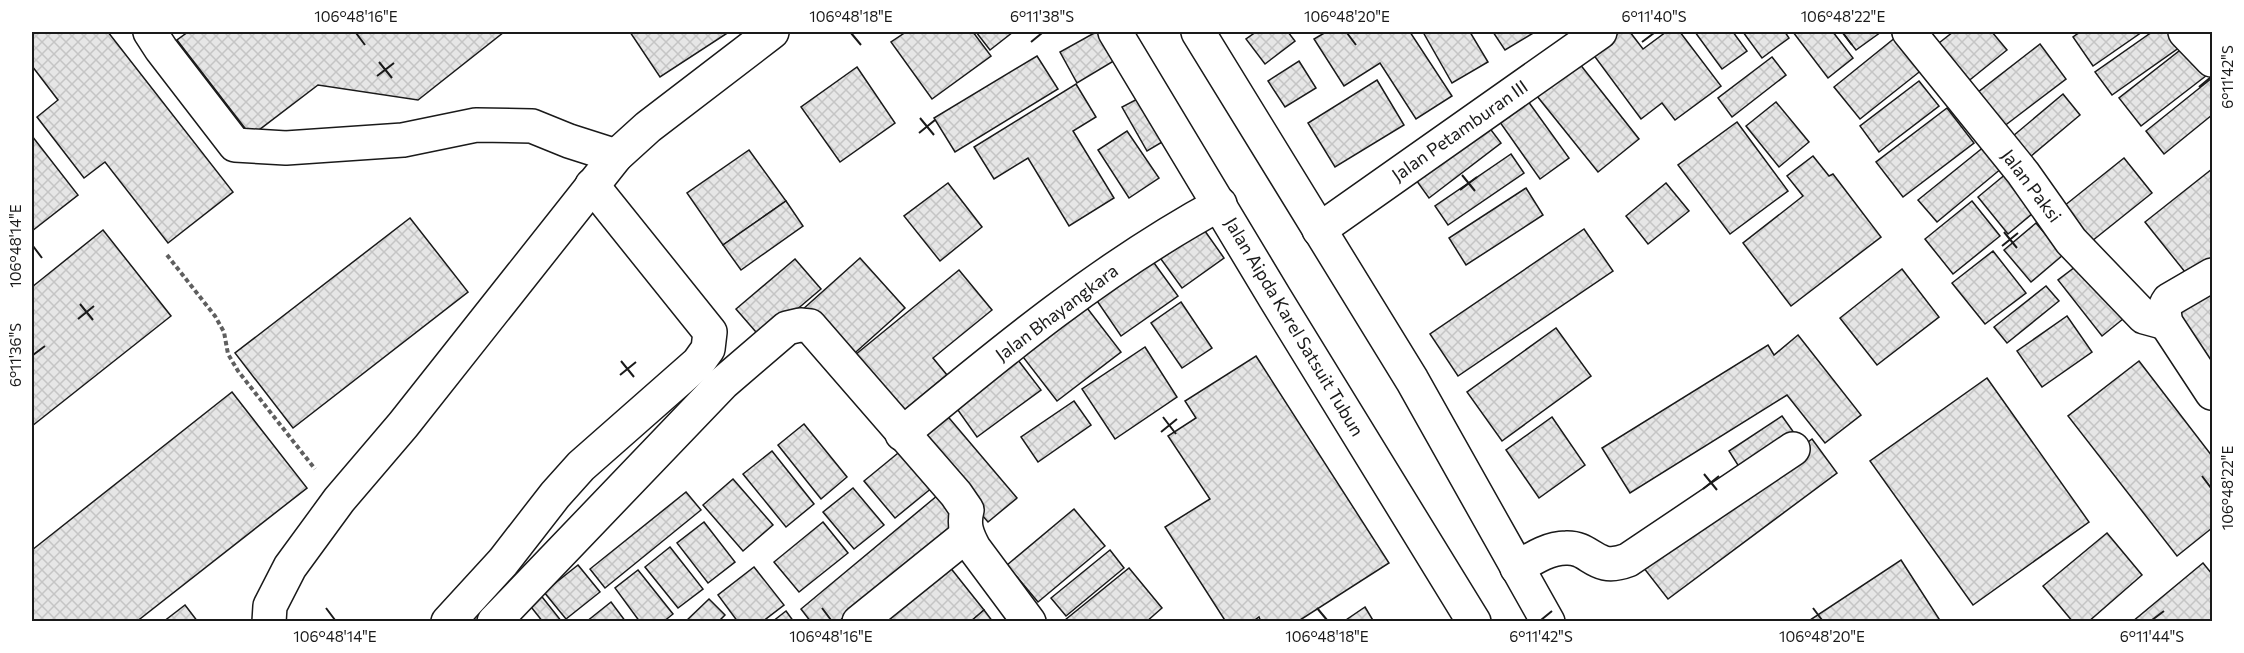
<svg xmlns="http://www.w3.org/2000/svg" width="2244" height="653" font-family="Commissioner,sans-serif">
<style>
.building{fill:url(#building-cross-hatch);stroke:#1a1a1a;stroke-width:1.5}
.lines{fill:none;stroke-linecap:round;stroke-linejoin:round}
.minor-casing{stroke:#1a1a1a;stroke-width:36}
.major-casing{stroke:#1a1a1a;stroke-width:36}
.path{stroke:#5f5f5f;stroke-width:4;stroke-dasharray:4.5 3;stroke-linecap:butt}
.minor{stroke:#fff;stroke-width:33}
.major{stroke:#fff;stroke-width:33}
.ticks{fill:none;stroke:#1a1a1a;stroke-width:2}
.labels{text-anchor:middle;stroke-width:4.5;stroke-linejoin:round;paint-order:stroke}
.street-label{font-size:18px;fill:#1a1a1a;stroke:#fff}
.neatline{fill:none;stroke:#1a1a1a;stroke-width:2}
.ticks-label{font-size:15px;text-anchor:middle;fill:#1a1a1a}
</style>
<defs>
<pattern id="building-cross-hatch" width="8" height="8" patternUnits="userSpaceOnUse" patternTransform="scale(1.5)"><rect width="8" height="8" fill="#e6e6e6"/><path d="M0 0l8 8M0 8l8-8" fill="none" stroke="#c5c5c5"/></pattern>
</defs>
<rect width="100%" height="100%" fill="#fff"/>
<!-- building -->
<g class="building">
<polygon points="32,32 108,32 233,192 168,243 105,162 84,178 37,117 58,100 32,66"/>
<polygon points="188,32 504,32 418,100 318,85 251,136 177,40"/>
<polygon points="630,32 729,32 660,77"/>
<polygon points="906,32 973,32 991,56 932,99 891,42"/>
<polygon points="976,32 1013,32 990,50"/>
<polygon points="1096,32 1108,32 1122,56 1077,83 1060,52"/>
<polygon points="1256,32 1288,32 1295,41 1265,64 1246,39"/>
<polygon points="1326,32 1410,32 1452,96 1416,119 1380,63 1344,86 1314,39"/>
<polygon points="1423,32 1470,32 1488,62 1452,83"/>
<polygon points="1493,32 1535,32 1505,50"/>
<polygon points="1608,32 1630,32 1643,49 1666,32 1680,32 1721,86 1675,120 1662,103 1641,119 1587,46"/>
<polygon points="1695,32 1733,32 1747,51 1722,69"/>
<polygon points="1743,32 1785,32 1789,38 1762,58"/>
<polygon points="1793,32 1833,32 1853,58 1828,78"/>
<polygon points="1842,32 1881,32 1856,50"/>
<polygon points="1953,32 1992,32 2007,50 1961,87 1930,50"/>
<polygon points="2080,32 2142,32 2093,66 2073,37"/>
<polygon points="2152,32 2169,32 2180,47 2112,95 2095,72"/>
<polygon points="1896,37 1923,69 1860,119 1834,87"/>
<polygon points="2040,44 2066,79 2003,127 1977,93"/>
<polygon points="2188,44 2211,72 2141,126 2119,98"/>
<polygon points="1037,56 1058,89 955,152 934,118"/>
<polygon points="1772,57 1786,75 1732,117 1718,98"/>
<polygon points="1299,61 1316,88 1285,107 1268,81"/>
<polygon points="1579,63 1639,139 1598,172 1537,96"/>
<polygon points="857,67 895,123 840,162 801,107"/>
<polygon points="2212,78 2212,115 2164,154 2146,131"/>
<polygon points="1377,80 1404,125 1335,167 1308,123"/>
<polygon points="1919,81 1939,106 1879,152 1860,126"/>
<polygon points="1076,84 1096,117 1073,131 1114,198 1069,226 1028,158 994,179 974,147"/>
<polygon points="2063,94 2080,115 2030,157 2013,136"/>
<polygon points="1145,95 1169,138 1147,151 1122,107"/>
<polygon points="1525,97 1569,158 1540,179 1497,118"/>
<polygon points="1776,102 1809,142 1779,167 1746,126"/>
<polygon points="1947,108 1974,143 1903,197 1876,162"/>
<polygon points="1482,118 1501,143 1429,198 1411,173"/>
<polygon points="1737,122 1788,191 1730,234 1678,165"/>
<polygon points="1127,131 1159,178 1129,198 1098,150"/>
<polygon points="32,136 78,195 32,231"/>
<polygon points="1985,146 2002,168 1937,222 1918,200"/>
<polygon points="749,150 786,201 723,245 687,193"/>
<polygon points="1511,154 1524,173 1448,225 1435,206"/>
<polygon points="1813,156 1829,176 1833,174 1881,237 1791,306 1743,243 1803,196 1787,176"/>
<polygon points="2124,158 2152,193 2087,245 2059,210"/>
<polygon points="2212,169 2212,259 2189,277 2145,222"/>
<polygon points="2007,173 2038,209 2008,234 1978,197"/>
<polygon points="948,183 982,227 940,261 904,216"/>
<polygon points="1666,183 1689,211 1648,244 1626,216"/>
<polygon points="1526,188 1543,215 1466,265 1449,238"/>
<polygon points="786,201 803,226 741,270 723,245"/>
<polygon points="1972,201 2000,236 1953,274 1925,239"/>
<polygon points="410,218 468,292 293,428 235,353"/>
<polygon points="2036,223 2063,255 2031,282 2004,250"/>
<polygon points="1200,224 1224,258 1182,288 1158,255"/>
<polygon points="1584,229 1613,271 1458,376 1430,334"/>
<polygon points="103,230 171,316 32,426 32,287"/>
<polygon points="1993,251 2026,293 1985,324 1952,283"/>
<polygon points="1149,256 1178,296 1121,336 1093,295"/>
<polygon points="860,258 905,308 847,360 802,310"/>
<polygon points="795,259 821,289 762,339 736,309"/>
<polygon points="2079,264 2123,319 2102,336 2058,280"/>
<polygon points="1902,269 1939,317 1877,365 1840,318"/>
<polygon points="959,270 992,310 933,358 947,375 896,417 850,359"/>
<polygon points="2046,286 2059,301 2007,343 1994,327"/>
<polygon points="2212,288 2212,362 2211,363 2173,311"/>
<polygon points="1181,302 1212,348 1182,368 1151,323"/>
<polygon points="1084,304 1121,352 1057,401 1020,353"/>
<polygon points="2067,316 2092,352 2042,387 2017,351"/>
<polygon points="1556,328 1591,376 1502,441 1467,392"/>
<polygon points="1798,335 1861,415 1825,443 1787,395 1630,493 1602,448 1768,345 1774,355"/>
<polygon points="1145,347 1177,397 1115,439 1082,389"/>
<polygon points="1256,356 1389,563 1297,622 1261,622 1259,617 1252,622 1226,622 1165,527 1210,499 1168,436 1196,418 1185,401"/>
<polygon points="1018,360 1041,390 977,437 955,406"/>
<polygon points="2139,361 2212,456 2212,528 2177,556 2068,416"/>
<polygon points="1987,378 2089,522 1973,605 1870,461"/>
<polygon points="232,392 307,488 136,622 32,622 32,550"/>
<polygon points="1074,401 1091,425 1038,462 1021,437"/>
<polygon points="944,412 1017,498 988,522 915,437"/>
<polygon points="1782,416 1797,437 1743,473 1729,451"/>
<polygon points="1552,417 1585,465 1539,498 1506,450"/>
<polygon points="804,424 847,477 821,499 778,445"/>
<polygon points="1812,439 1837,473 1668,599 1643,567"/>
<polygon points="903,449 933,487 895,518 864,481"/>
<polygon points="772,451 814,504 786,527 743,474"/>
<polygon points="733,479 773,525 743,551 703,505"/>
<polygon points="853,488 884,525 854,549 823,512"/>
<polygon points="686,492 701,510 605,588 590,569"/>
<polygon points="938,495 959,520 838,622 811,622 801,609"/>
<polygon points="1074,509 1105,546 1038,602 1007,565"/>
<polygon points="704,522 735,562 708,583 677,543"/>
<polygon points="823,522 848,553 799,592 774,562"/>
<polygon points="2107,533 2142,575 2088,622 2073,622 2043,586"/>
<polygon points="670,547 703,589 678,608 645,567"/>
<polygon points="1110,550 1124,568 1066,616 1051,598"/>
<polygon points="1901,560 1941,622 1807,622"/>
<polygon points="2203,563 2212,574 2212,622 2132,622"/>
<polygon points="578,565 600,592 566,619 544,592"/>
<polygon points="949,566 984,610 970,622 878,622"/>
<polygon points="754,567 784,605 762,622 738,622 718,595"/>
<polygon points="1129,568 1162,608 1146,622 1065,620"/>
<polygon points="638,570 673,614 663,622 640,622 615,588"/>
<polygon points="535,588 562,622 543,622 524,598"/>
<polygon points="709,599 725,615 718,622 685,622"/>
<polygon points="611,602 626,622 586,622"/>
<polygon points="185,605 198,622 163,622"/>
<polygon points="1365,607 1374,622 1343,622"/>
<polygon points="984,610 993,622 970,622"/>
<polygon points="786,611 794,622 772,622"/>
</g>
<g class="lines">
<!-- minor casing -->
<g class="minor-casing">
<g id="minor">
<polyline points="150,32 161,49 235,145 286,148 403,140 476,125 532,126 569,141 616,156"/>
<polyline points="1909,32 2023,173 2071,241 2144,317 2166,323"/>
<polyline points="2185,32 2212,60"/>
<polyline points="1319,230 1600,32"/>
<path d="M2212,275L2169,300C2163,308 2164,314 2166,323L2212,393"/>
<path d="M902,434C1002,351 1105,266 1220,204"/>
<path d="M1517,568C1532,559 1548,548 1566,548C1592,547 1594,573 1628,560L1793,449"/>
<polyline points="269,622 270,606 290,567 339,500 403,425 616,156 648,127 772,32"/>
<polyline points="448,622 503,562 555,495 581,466 698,363 708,349 710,332 592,185"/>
<path d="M494,622L723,383L787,328L800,325L810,326L956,494L967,510C963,525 967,535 974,548L1029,622"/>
<polyline points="859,622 967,535"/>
</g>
</g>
<!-- major casing -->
<g class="major-casing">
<g id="major">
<polyline points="1115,32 1275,298 1474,622"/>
<polyline points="1198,32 1412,380 1548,622"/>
</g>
</g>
<!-- path -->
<polyline class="path" points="167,255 215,316 224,332 228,354 238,371 315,469"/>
<!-- minor -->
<use href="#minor" class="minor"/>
<!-- major -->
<use href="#major" class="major"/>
</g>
<!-- ticks -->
<path class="ticks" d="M356,33L365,45M851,33L861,45M1347,33L1356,45M1843,33L1852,45M1031,42L1042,33M1642,42L1654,33M379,62L392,78M377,76L394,63M2199,87L2211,77M920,118L934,135M919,133L935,120M1462,175L1475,191M1460,190L1477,177M2004,232L2017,248M33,246L42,258M2002,246L2018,233M80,304L93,320M78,319L94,306M33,355L45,346M621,361L634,377M620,375L636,362M1163,417L1176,434M1161,432L1177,419M1704,474L1717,490M2202,476L2211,488M1703,489L1719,476M326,608L335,620M822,608L831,620M1317,608L1327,620M1813,608L1822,620M1541,620L1552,611M2152,620L2164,611"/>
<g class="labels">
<!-- street labels -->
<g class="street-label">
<text transform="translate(1460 131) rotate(-35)" y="6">Jalan Petamburan III</text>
<text transform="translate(2031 186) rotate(53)" y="6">Jalan Paksi</text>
<text transform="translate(1057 313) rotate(-37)" y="6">Jalan Bhayangkara</text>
<text transform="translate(1294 327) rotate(59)" y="6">Jalan Aipda Karel Satsuit Tubun</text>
</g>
</g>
<!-- border -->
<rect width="2244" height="653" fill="none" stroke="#ffffff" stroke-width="66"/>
<rect x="33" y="33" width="2178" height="587" class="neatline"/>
<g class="ticks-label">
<text x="356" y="22">106°48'16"E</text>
<text x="851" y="22">106°48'18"E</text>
<text x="1042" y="22">6°11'38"S</text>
<text x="1347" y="22">106°48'20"E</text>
<text x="1654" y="22">6°11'40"S</text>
<text x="1843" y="22">106°48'22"E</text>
<text transform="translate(2228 77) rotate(-90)" y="5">6°11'42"S</text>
<text transform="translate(16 246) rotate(-90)" y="5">106°48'14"E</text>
<text transform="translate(16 355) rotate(-90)" y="5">6°11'36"S</text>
<text transform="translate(2228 488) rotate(-90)" y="5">106°48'22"E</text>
<text x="335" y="642">106°48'14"E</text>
<text x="831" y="642">106°48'16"E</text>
<text x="1327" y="642">106°48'18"E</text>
<text x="1541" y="642">6°11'42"S</text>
<text x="1822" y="642">106°48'20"E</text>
<text x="2152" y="642">6°11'44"S</text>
</g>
</svg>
